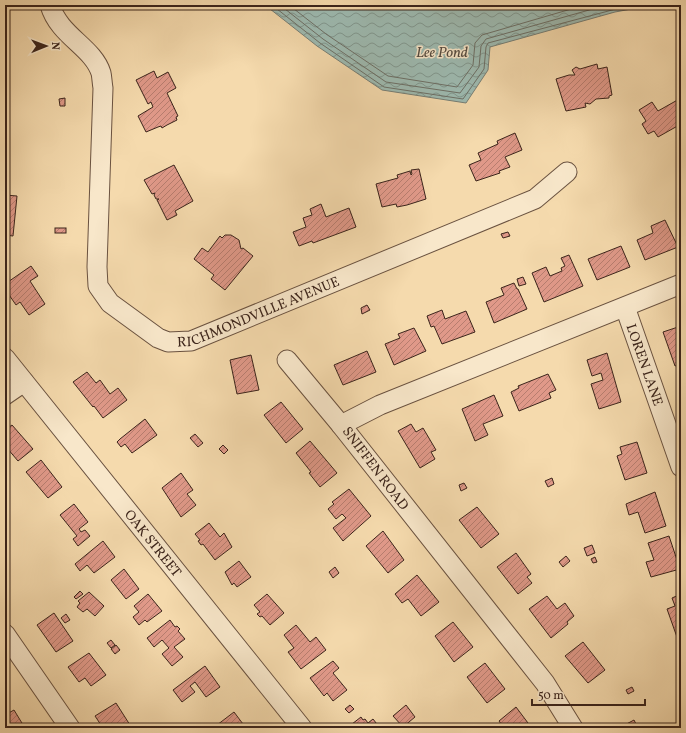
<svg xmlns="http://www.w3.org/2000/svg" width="686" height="733" font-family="Vollkorn,serif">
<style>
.water{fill:url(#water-waves);stroke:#767e75}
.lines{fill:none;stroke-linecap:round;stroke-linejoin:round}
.shore{stroke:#6c6f66;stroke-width:1}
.building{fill:url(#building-hatch);stroke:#3b241b}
.minor-casing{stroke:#6a5240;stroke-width:21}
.minor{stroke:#f8e7ca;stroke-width:19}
.labels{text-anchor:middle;stroke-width:3;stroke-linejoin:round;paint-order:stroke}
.street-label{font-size:14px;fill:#3b241b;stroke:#f8e7ca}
.water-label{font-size:15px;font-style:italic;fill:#544a40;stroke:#f8e7ca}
</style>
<defs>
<pattern id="water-waves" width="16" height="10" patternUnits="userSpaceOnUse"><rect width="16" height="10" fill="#9dbab1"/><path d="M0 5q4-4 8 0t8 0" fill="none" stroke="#81978f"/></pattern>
<pattern id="building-hatch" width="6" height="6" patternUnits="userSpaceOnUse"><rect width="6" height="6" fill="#e09989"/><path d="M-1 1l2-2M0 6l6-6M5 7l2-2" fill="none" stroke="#b77d6f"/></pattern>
</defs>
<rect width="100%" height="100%" fill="#f5daad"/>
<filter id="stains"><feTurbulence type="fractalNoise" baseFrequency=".005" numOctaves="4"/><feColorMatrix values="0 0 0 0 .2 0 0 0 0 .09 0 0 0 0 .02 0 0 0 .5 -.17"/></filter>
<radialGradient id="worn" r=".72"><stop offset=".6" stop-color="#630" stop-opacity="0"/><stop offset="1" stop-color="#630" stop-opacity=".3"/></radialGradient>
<!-- water -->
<polygon class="water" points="265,5 653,5 615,12 490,47 488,70 466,103 382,90 317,46"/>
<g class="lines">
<!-- shore -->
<g class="shore">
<polyline points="272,5 320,43 384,87 463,99 484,69 486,47 488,43 631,5"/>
<polyline points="280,5 323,39 386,82 460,93 479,67 481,46 486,39 607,5"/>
<polyline points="289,5 326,34 388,76 457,87 473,65 475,43 482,35 585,5"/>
</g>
</g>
<!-- building -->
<g class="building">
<polygon points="597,64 598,69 607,67 612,95 609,96 609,98 596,99 590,104 585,103 586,107 566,111 556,79 569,75 575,75 572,70 576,67 580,69"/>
<polygon points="154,71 157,78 168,72 176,88 167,93 178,116 176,117 177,120 167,125 162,128 161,126 158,127 146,132 138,116 153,107 151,102 148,104 136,80"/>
<polygon points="65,98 65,106 60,106 59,99"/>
<polygon points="681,98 681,124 658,137 654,131 648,134 642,124 646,121 639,110 652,102 658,111"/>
<polygon points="515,133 522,150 505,157 510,167 499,171 500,173 476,181 469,165 481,160 478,153 498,144 497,141"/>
<polygon points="174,165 193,201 175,211 177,215 167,220 157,200 159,199 156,199 154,195 155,193 152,194 144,180"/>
<polygon points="419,169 426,199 407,205 397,207 396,204 382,207 376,184 398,178 397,175 410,171 411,175 412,174 411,170"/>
<polygon points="5,195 17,196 13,236 5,235"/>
<polygon points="321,204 326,217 349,208 356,227 313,243 312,241 299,246 293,232 306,227 303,218 312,215 310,209"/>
<polygon points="665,220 678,247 645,260 637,240 653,233 651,226"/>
<rect x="55" y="228" width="11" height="5"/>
<polygon points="508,232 510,236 503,238 501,234"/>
<polygon points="225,235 231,235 239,240 241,249 243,248 253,256 225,290 211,279 214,275 194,259 202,248 208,252 220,236 222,238"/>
<polygon points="621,246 630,267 597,280 588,259"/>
<polygon points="569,255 583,286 544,302 532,273 546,267 550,276 562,271 561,268 565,266 561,258"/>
<polygon points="31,266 38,276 30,281 45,304 29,315 20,302 16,305 5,289 5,284"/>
<polygon points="523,277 526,284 519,286 517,279"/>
<polygon points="514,283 517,289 518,289 527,309 494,323 486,302 504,295 501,288"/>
<polygon points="367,305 370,310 362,314 361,308"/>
<polygon points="442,310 445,319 466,311 475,332 442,344 434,326 431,327 427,316"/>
<polygon points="681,326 681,364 675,366 663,332"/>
<polygon points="414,328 426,351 394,365 385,344 400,338 398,334"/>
<polygon points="367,351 376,372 343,385 334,365"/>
<polygon points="607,353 621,402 599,409 591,384 603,380 601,373 592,376 587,360"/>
<polygon points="251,355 259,390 237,394 230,360"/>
<polygon points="87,372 96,383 100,380 110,394 118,388 127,400 103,418 94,406 93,407 73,382"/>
<polygon points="548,374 556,390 549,393 551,398 519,411 511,392 519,388 518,386"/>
<polygon points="494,395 503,416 483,424 488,435 475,441 462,409"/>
<polygon points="281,402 303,429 286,443 264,415"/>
<polygon points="145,419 157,435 132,453 125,444 121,447 117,442 120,439"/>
<polygon points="411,424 416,432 423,428 436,450 431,452 435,459 420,468 398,431"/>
<polygon points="12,425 33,449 18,461 7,448 5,450 5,430"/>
<polygon points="195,434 203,443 198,447 190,438"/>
<polygon points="310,441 337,473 320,487 309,473 311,472 296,453"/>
<polygon points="637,442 647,473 625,480 617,456 622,454 620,447"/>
<polygon points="223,445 228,450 224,454 219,449"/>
<polygon points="41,460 62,487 48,498 26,472"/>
<polygon points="181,473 193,490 187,494 196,505 181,517 162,488"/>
<polygon points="552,478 554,484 548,487 545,481"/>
<polygon points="464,483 467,488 461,491 459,485"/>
<polygon points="349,489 371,516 343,541 333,528 346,518 342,514 336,519 328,509 334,504 332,502"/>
<polygon points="655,492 666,526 645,533 638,512 629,515 626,504"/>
<polygon points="74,504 88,522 79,529 81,532 85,530 90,536 78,546 73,539 77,536 60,515"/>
<polygon points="477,507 499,534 481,548 459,520"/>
<polygon points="209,523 220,537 224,533 232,547 215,560 203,544 201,545 198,541 200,540 195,534"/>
<polygon points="383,531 404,560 388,573 366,546"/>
<polygon points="669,536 680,569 651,577 646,562 654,560 648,543"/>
<polygon points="103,541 115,557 94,573 87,565 80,571 75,564"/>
<polygon points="592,545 595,553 587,556 584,548"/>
<polygon points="516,553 531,574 527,577 532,583 518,594 497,567"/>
<polygon points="566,556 570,561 563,567 559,562"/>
<polygon points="595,557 597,562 593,563 591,559"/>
<polygon points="239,561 251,577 237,587 234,583 232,585 225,572"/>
<polygon points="335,567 339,573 333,578 329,572"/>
<polygon points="124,569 139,589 126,599 111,580"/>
<polygon points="417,575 439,602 421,616 408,599 402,603 395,594"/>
<polygon points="80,591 83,594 76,599 74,597"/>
<polygon points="89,592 104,606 95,616 87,609 83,612 77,607 80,603 78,601"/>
<polygon points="148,594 162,611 147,622 145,620 139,625 133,617 139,612 134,606"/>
<polygon points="267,594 284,613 270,625 262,616 260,617 257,614 260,612 254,605"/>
<polygon points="681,594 681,639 678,640 667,609 675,606 672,598"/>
<polygon points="547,596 557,609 565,603 574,616 567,622 568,624 551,638 529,609"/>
<polygon points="54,613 73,641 56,652 37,625"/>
<polygon points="66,614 70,620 65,623 61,618"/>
<polygon points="170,620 175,627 177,626 180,629 178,631 185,639 174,647 183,657 172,666 162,654 169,648 162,640 154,647 147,638"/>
<polygon points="453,622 473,647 454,662 435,636"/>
<polygon points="296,625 310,642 316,637 326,650 301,669 288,652 294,648 284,635"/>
<polygon points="111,640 115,645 111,648 107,643"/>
<polygon points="583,642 605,670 588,683 565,656"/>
<polygon points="116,645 120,650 115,654 111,649"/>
<polygon points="89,653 106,675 91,686 85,678 79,682 68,667"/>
<polygon points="333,661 339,668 333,673 347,690 333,701 327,693 324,696 310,678"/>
<polygon points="485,663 505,689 487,703 467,677"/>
<polygon points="205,666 220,687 206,697 195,682 190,686 195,692 182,702 173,690"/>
<polygon points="632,687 634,691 628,694 626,690"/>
<polygon points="116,703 130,725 125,728 103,728 95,716"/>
<polygon points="350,705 354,709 349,713 345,709"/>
<polygon points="406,705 415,717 403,727 393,716"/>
<polygon points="516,707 528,723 531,728 504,728 499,721"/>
<polygon points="14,710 25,728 5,728 5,715"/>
<polygon points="234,712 246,728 219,728 217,725"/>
<polygon points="361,717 363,720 365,719 368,723 373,719 380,728 353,728 352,724"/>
<polygon points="634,720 638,728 619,728"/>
</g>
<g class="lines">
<!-- minor casing -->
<g class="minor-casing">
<g id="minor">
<path id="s1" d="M50,5C59,36 93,47 101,73C102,77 102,83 103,88L97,267L98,286L110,303L158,338L168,342L191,341L535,199L567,172"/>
<path id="s2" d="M625,307L681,467"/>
<path id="s3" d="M5,358L302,728"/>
<polyline points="287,360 341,425"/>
<polyline points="5,395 24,382"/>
<polyline points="5,634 70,728"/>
<polyline points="573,728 545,683 341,425 380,405 681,284"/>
</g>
</g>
<!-- minor -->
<use href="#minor" class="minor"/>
</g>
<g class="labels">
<!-- street labels -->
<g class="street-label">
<text dy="5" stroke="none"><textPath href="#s1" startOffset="486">RICHMONDVILLE AVENUE</textPath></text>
<text dy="5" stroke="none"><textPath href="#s2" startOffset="61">LOREN LANE</textPath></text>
<text transform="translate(376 468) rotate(53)" y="5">SNIFFEN ROAD</text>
<text dy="5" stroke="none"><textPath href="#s3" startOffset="237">OAK STREET</textPath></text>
</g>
<!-- water labels -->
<g class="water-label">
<text x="442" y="57">Lee Pond</text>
</g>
</g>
<!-- margin -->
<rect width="686" height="733" fill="none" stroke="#f5daad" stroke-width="20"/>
<rect x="6" y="6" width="674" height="721" fill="none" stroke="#3b241b" stroke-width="2"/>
<rect x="10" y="10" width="666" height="713" fill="none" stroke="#3b241b"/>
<!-- north arrow -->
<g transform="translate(46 46) rotate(89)" stroke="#f8e7ca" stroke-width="3" paint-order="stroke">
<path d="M0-3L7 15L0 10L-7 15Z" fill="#3b241b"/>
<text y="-6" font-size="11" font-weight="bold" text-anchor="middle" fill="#3b241b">N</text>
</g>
<!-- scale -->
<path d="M532 699v6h113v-6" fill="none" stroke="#3b241b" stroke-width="2"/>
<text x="538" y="699" font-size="12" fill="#3b241b" stroke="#f8e7ca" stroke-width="3" paint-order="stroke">50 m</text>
<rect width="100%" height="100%" filter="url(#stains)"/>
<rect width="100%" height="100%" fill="url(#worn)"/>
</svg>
